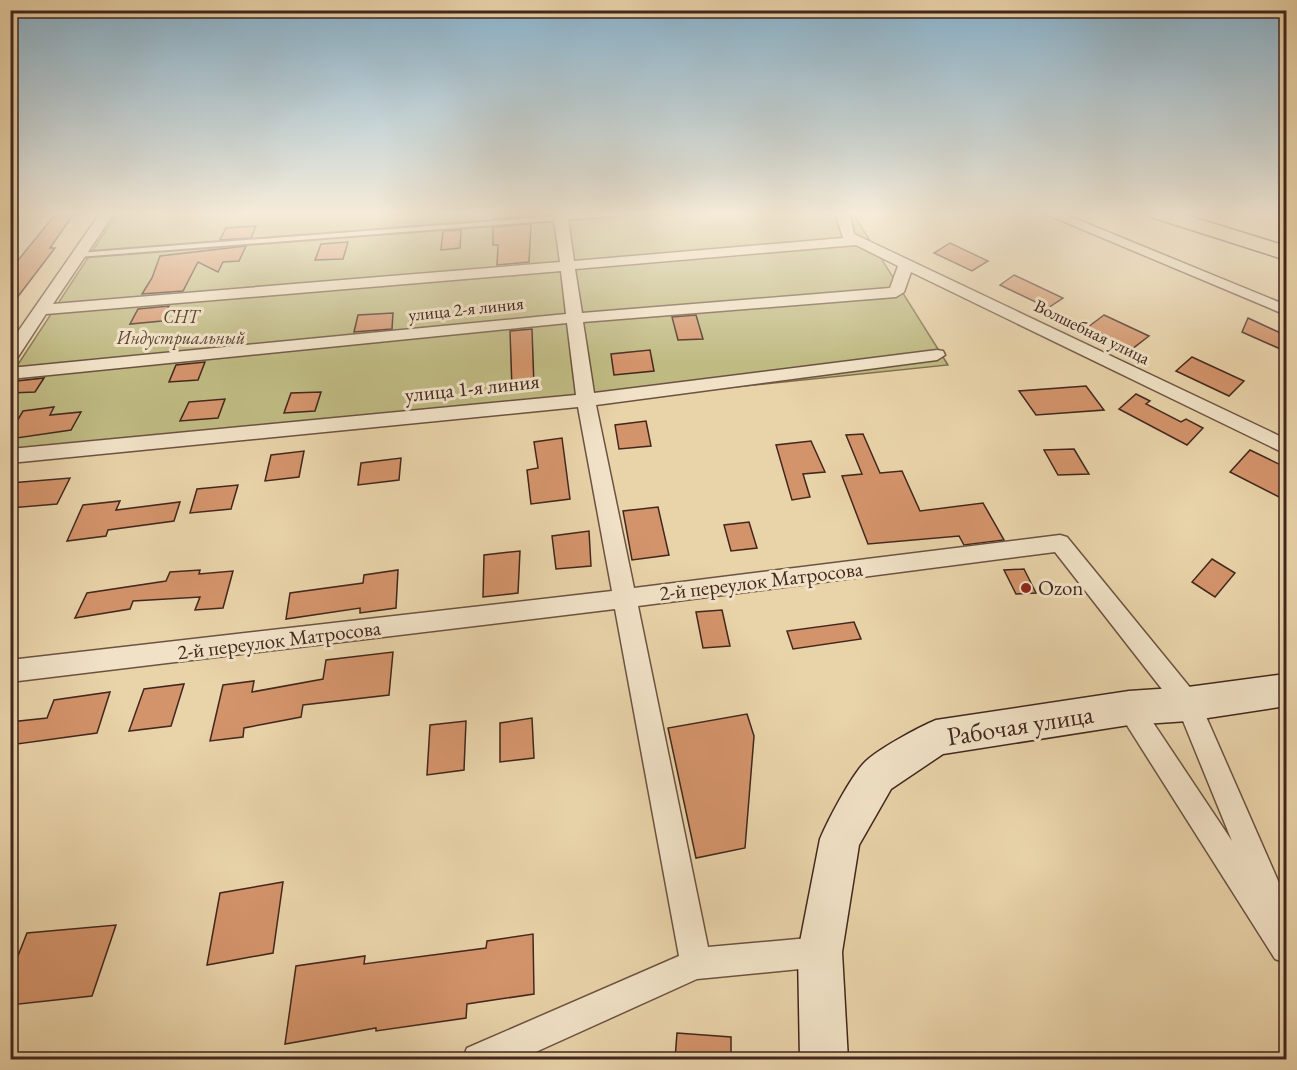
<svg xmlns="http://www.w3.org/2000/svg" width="1297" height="1070" font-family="'EB Garamond',serif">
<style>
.green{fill:#bfba82;stroke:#807050;stroke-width:1.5}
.building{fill:#d4946b;stroke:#42271e;stroke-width:1.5}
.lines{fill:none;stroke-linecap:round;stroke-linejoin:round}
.service-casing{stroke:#6c5241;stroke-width:4}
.minor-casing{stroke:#6c5241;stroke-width:3}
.secondary-casing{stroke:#42271e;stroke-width:3}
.primary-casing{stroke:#42271e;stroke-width:3}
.service{fill:#f1e2c7;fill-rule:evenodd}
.minor{fill:#f1e2c7;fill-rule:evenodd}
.secondary{fill:#f1e2c7;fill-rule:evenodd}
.primary{fill:#e9d3a9;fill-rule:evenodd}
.poi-dot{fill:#8f2418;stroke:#f1e2c7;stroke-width:2}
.labels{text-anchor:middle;stroke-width:6;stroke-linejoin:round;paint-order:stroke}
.far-street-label{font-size:18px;fill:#42271e;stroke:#f1e2c7}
.far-park-label{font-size:18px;font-style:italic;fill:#5b4432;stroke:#f1e2c7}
.street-label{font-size:21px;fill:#42271e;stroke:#f1e2c7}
.poi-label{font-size:21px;fill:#42271e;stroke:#f1e2c7;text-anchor:start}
.near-street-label{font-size:26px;fill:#42271e;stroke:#f1e2c7}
</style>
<rect width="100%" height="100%" fill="#e9d3a9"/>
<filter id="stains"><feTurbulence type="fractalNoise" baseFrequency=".00333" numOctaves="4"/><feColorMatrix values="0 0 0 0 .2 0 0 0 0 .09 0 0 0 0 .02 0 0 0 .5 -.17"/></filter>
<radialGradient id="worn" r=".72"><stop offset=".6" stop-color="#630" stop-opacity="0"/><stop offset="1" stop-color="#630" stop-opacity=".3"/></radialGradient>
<!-- green -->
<polygon class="green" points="118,212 852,212 948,365 11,462 11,375"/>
<!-- building -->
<g class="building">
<polygon points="494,212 530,212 530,216 494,219"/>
<polygon points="73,215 50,248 55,248 10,307 10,270 54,216"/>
<polygon points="531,224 529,262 497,265 498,245 493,245 493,227"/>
<polygon points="256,226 251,238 220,240 226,228"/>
<polygon points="461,230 460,248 441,250 443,231"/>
<polygon points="348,242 343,259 315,260 321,244"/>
<polygon points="950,243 988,261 972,271 934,253"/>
<polygon points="246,246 239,261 223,262 218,272 198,262 183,291 142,294 152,278 160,256"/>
<polygon points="1014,275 1063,298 1048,308 1000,285"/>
<polygon points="169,306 162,321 130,324 138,309"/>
<polygon points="393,313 392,329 354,332 358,315"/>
<polygon points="696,315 703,339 678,340 672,317"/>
<polygon points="1104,315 1149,336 1132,349 1088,327"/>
<polygon points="1248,318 1287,336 1287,352 1242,332"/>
<polygon points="532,329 534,387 512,389 510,331"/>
<polygon points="650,350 654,371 614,375 611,354"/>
<polygon points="1192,357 1244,381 1229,396 1176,371"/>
<polygon points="205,362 198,380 169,382 176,365"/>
<polygon points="44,378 35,392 10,393 17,381"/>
<polygon points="1086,386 1104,410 1036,415 1019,391"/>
<polygon points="321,392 315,411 284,413 291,393"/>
<polygon points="1136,394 1150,401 1146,404 1181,422 1186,419 1203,428 1187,445 1119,409"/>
<polygon points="225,399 218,418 180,421 189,402"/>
<polygon points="54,407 50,415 81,412 71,430 10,439 10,433 23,411"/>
<polygon points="646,421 651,446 619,449 615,425"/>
<polygon points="863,434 880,473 902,471 920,511 983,503 1004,540 964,545 959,536 868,544 842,476 862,474 846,435"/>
<polygon points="562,438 570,499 531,504 527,470 538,468 534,442"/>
<polygon points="811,441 825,472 803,474 810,497 792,500 776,445"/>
<polygon points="1074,449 1089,474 1058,475 1044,450"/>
<polygon points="1250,450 1287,468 1287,501 1230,472"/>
<polygon points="304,451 299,477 265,481 271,455"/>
<polygon points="401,458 399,480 358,485 361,463"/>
<polygon points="70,478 57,504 10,508 10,483"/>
<polygon points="238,485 231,509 190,513 197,489"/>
<polygon points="120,501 116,510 180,502 174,521 108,530 106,536 67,541 83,505"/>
<polygon points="658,507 669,555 632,560 623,511"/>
<polygon points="749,522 757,548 731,551 724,525"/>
<polygon points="589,531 591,566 556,569 552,536"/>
<polygon points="520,551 518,593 483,597 484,555"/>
<polygon points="1212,559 1235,573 1215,597 1192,582"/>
<polygon points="1024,569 1036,593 1016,594 1004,570"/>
<polygon points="200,570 199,574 233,571 223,608 195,610 200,597 133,601 130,609 75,618 87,593 166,581 170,572"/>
<polygon points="398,570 396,608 360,613 360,608 286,619 290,593 363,583 364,575"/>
<polygon points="722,610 730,646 703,648 696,612"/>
<polygon points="854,622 861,639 793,649 787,631"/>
<polygon points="393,652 389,695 303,705 301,717 244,728 243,737 210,741 223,685 254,681 252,692 323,679 326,660"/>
<polygon points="184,684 171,726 129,731 144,689"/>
<polygon points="110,692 97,733 10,745 10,722 47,718 54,700"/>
<polygon points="747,714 754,736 745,848 696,858 668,728"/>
<polygon points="532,718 534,758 500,762 500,723"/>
<polygon points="466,721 464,770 427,775 430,725"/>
<polygon points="283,882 273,953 207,965 220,893"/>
<polygon points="116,925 92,996 10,1005 10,976 27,933"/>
<polygon points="533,934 534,994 467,1004 466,1018 376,1031 376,1028 285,1044 296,966 365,956 364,964 486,948 487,941"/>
<polygon points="677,1033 731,1037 731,1059 675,1059"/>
</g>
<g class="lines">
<!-- service casing -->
<g class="service-casing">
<polygon id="service" points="613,212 640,212 637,214 78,257 74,255 78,253"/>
</g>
<!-- minor casing -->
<g class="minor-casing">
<g id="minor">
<path d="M101,212H115L53,304L560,262L553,212H567L574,261L843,238L835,212H849L854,234L1286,439V454L911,272L904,292L896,297L583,322L594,393L937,350L943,351L945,355L937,360L596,405L634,588L1060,535L1067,537L1197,696L1286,899V963L1275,959L1116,708L1120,700L1129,696L1138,700L1232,841L1179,711L1055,552L638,606L708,947L820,937L831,941L835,952L831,963L820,967L697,979L518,1060H462L467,1048L679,956L615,609L10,682V660L612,591L578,407L10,463V449L576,395L567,323L10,379V368L566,314L561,271L46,314L16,360L10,361V343ZM856,245L898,266L890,288L582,313L575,269Z"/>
<polygon points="1041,212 1059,212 1286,305 1286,315"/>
</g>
</g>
<!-- secondary casing -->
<g class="secondary-casing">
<path id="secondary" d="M1286,674V706L1188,721L1129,725L943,754L891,789L859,845L842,952L848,1060H800L798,952L820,839C828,820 850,778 864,763C876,750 919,727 936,720L1129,691L1188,687Z"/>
</g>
<!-- primary casing -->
<g class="primary-casing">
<polygon id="primary" points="1145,212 1176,212 1286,246 1286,260 1148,216"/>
</g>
<!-- service -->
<use href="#service" class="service"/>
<!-- minor -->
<use href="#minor" class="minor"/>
<!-- secondary -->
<use href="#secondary" class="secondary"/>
<!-- primary -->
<use href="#primary" class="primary"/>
</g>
<!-- sky -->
<linearGradient id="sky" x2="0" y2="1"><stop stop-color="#88b5d2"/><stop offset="0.59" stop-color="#f5ebd8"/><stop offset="1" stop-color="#f5ebd8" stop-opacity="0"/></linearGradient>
<rect width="1297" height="362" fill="url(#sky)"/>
<!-- markers -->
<circle class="poi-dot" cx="1026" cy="588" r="6"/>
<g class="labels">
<!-- far-street labels -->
<g class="far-street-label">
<text transform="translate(466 309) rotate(-6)" y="6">улица 2-я линия</text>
<text transform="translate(1092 332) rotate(26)" y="6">Волшебная улица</text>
</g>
<!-- far-park labels -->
<g class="far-park-label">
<text x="181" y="323">СНТ<tspan x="181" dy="21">Индустриальный</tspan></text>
</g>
<!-- street labels -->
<g class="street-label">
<text transform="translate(472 388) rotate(-6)" y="7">улица 1-я линия</text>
<text transform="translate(761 581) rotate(-7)" y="7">2-й переулок Матросова</text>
<text transform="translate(279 640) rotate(-7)" y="7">2-й переулок Матросова</text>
</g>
<!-- poi labels -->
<g class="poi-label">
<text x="1038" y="595">Ozon</text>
</g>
<!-- near-street labels -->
<g class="near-street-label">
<text transform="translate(1020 725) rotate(-9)" y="9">Рабочая улица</text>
</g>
</g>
<!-- margin -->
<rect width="1297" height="1070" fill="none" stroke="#e9d3a9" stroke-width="36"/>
<rect x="12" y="12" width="1273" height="1046" fill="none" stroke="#42271e" stroke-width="3"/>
<rect x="18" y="18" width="1261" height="1034" fill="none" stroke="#42271e" stroke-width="1.5"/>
<rect width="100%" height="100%" filter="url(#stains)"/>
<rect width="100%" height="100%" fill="url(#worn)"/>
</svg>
